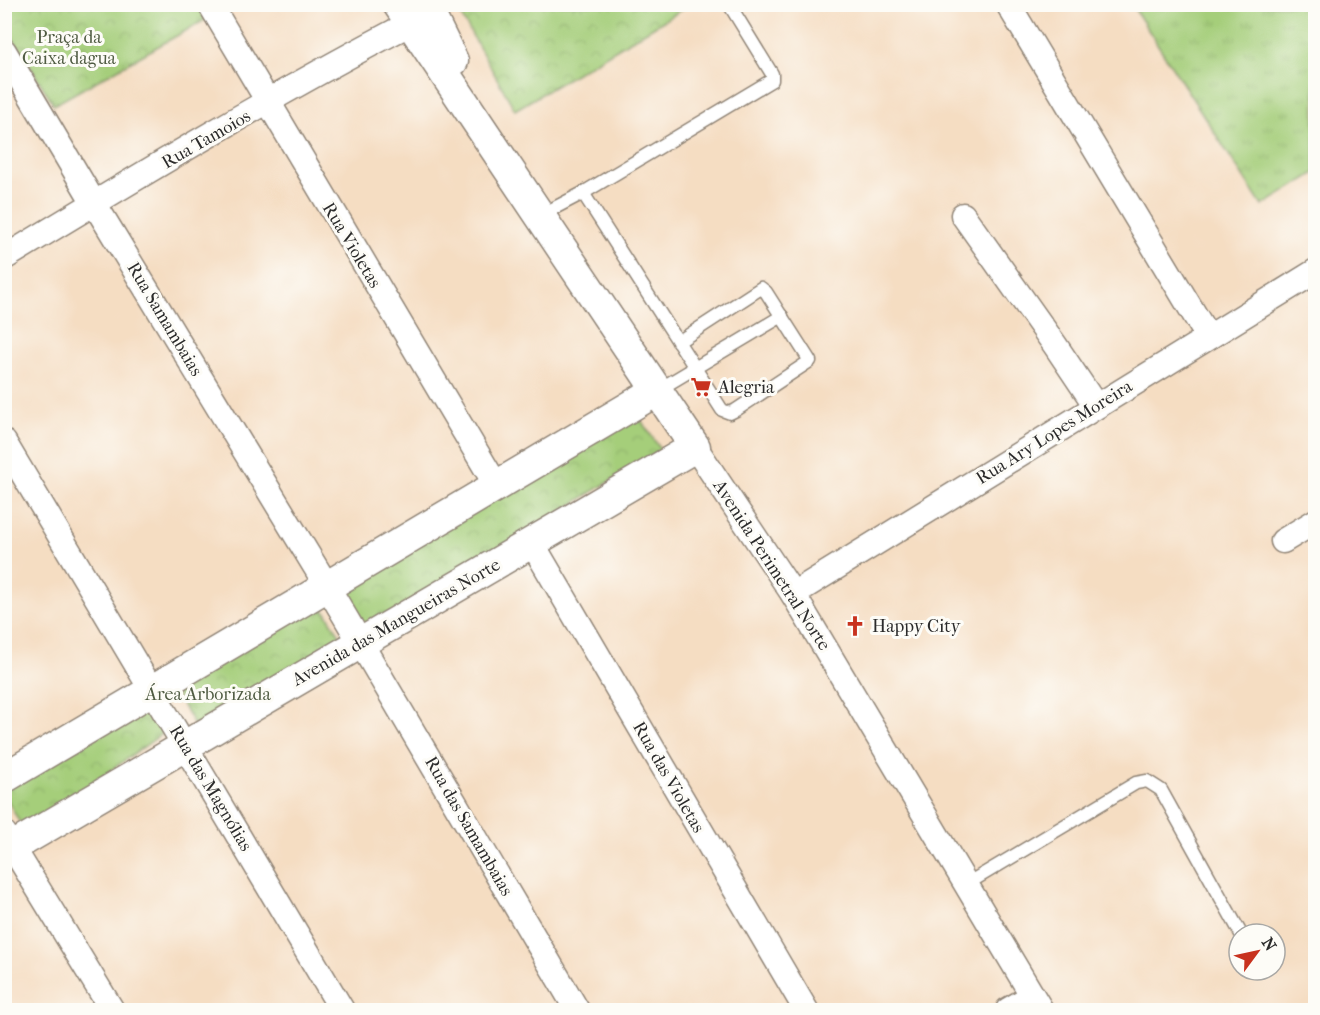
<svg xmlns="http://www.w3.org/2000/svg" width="1320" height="1015" font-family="'IM FELL French Canon',serif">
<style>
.grass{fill:url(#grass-tufts);stroke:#687c52;stroke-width:1.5}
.park{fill:url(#park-crowns);stroke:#687c52;stroke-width:1.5}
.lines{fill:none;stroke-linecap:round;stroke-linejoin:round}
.service-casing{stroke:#908476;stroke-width:15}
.minor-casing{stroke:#908476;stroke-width:27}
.tertiary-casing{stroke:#908476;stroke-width:33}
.service{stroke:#fff;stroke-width:12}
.minor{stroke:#fff;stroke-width:24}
.tertiary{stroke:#fff;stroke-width:30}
.labels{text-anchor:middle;stroke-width:6;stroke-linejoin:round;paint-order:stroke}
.park-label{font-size:18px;fill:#505c43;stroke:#fdfcf7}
.street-label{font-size:18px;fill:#2b2b2b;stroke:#fdfcf7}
.poi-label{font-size:18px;fill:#2b2b2b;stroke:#fdfcf7;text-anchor:start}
</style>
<defs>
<pattern id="grass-tufts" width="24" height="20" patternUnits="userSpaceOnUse" patternTransform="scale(1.5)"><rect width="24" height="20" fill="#a5ce7a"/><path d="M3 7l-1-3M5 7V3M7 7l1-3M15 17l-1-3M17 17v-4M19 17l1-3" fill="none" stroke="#8eb16a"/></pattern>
<pattern id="park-crowns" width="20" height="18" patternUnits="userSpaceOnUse" patternTransform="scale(1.5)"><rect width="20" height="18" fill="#a5ce7a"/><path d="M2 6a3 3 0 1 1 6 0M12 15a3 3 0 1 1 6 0" fill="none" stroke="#8eb16a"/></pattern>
</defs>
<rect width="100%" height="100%" fill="#fdfcf7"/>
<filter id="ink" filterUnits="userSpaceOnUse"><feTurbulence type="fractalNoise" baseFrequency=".0167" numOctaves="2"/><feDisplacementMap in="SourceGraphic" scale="12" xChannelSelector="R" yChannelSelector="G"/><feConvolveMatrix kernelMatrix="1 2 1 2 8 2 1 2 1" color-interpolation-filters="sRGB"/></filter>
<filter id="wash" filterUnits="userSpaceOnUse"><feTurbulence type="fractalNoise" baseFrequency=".008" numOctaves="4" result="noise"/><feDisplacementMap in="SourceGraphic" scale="24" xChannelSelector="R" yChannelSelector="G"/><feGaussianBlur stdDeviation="1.35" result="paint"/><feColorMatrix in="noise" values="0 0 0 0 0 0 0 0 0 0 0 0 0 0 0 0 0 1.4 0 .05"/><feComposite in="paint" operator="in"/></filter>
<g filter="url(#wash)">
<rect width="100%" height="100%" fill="#f5ddc2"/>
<!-- grass -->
<polygon class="grass" points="1132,5 1315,5 1315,173 1262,206"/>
<!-- park -->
<g class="park">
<polygon points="5,4 205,5 212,16 54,105 5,26"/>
<polygon points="455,5 690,5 515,110"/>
<polygon points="636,413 661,450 367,630 343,587"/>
<polygon points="320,603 341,637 197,730 172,687"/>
<polygon points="148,707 163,733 25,832 5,796 4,787"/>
</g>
</g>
<g filter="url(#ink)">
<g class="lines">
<!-- service casing -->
<g class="service-casing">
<g id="service">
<polyline points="583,193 722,410 730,413 736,410 810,361 766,292 761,288 678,342"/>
<polyline points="541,215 583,193 772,80 772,74 729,4"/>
<polyline points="658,390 782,316"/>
<polyline points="965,885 1136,783 1147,781 1161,790 1241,934"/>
</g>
</g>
<!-- minor casing -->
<g class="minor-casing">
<g id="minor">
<polyline points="210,4 496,485"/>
<polyline points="1008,4 1208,337"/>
<polyline points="4,51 94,203 327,586 577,1010"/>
<polyline points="963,215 1055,345 1096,406"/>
<path d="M4,258C137,177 271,96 409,24"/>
<polyline points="4,442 342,1010"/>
<polyline points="695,447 793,594 1041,1010"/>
<polyline points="1283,541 1316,521"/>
<polyline points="532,543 806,1010"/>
<polyline points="793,594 1316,271"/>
<polyline points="4,833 112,1010"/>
<polyline points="1008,1010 1032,996"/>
</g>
</g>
<!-- tertiary casing -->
<g class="tertiary-casing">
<g id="tertiary">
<polyline points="425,4 453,61"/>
<polyline points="4,778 658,390"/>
<polyline points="4,852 695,447 398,4"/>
</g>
</g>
<!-- service -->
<use href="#service" class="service"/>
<!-- minor -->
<use href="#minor" class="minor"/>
<!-- tertiary -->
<use href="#tertiary" class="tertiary"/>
</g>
</g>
<!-- icons -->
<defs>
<g id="supermarket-bare" transform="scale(1.62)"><path d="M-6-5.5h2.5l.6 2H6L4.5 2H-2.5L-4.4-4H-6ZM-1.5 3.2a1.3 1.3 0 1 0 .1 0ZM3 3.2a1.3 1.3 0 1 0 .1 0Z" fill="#c8321e" stroke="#fdfcf7" stroke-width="2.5" paint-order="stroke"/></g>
<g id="church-bare" transform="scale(1.62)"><path d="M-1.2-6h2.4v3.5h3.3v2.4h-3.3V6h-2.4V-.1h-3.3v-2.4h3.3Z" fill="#c8321e" stroke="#fdfcf7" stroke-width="2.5" paint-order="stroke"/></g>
</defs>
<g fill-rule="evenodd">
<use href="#supermarket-bare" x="701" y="387"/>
<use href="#church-bare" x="855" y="626"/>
</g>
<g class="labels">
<!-- park labels -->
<g class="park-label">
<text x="69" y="43">Praça da<tspan x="69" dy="21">Caixa dagua</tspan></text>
<text x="208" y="700">Área Arborizada</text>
</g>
<!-- street labels -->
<g class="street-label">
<text transform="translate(206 139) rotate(-30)" y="6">Rua Tamoios</text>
<text transform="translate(352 245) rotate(59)" y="6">Rua Violetas</text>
<text transform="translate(165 319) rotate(59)" y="6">Rua Samambaias</text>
<text transform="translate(1054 432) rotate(-32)" y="6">Rua Ary Lopes Moreira</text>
<text transform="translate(772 565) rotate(57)" y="6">Avenida Perimetral Norte</text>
<text transform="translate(396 622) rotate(-30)" y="6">Avenida das Mangueiras Norte</text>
<text transform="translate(669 777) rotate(60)" y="6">Rua das Violetas</text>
<text transform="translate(211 788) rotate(59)" y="6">Rua das Magnólias</text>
<text transform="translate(469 826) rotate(60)" y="6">Rua das Samambaias</text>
</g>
<!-- poi labels -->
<g class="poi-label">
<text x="718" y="393">Alegria</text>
<text x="872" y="632">Happy City</text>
</g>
</g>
<!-- margin -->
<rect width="1320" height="1015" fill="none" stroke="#fdfcf7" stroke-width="24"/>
<!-- north arrow -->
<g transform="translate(1257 952) rotate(57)"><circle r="28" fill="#fdfcf7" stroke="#a9a8a5" stroke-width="1.5"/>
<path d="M0-4.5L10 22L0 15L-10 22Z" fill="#c8321e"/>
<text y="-9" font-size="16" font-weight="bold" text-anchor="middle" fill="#2b2b2b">N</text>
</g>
</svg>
